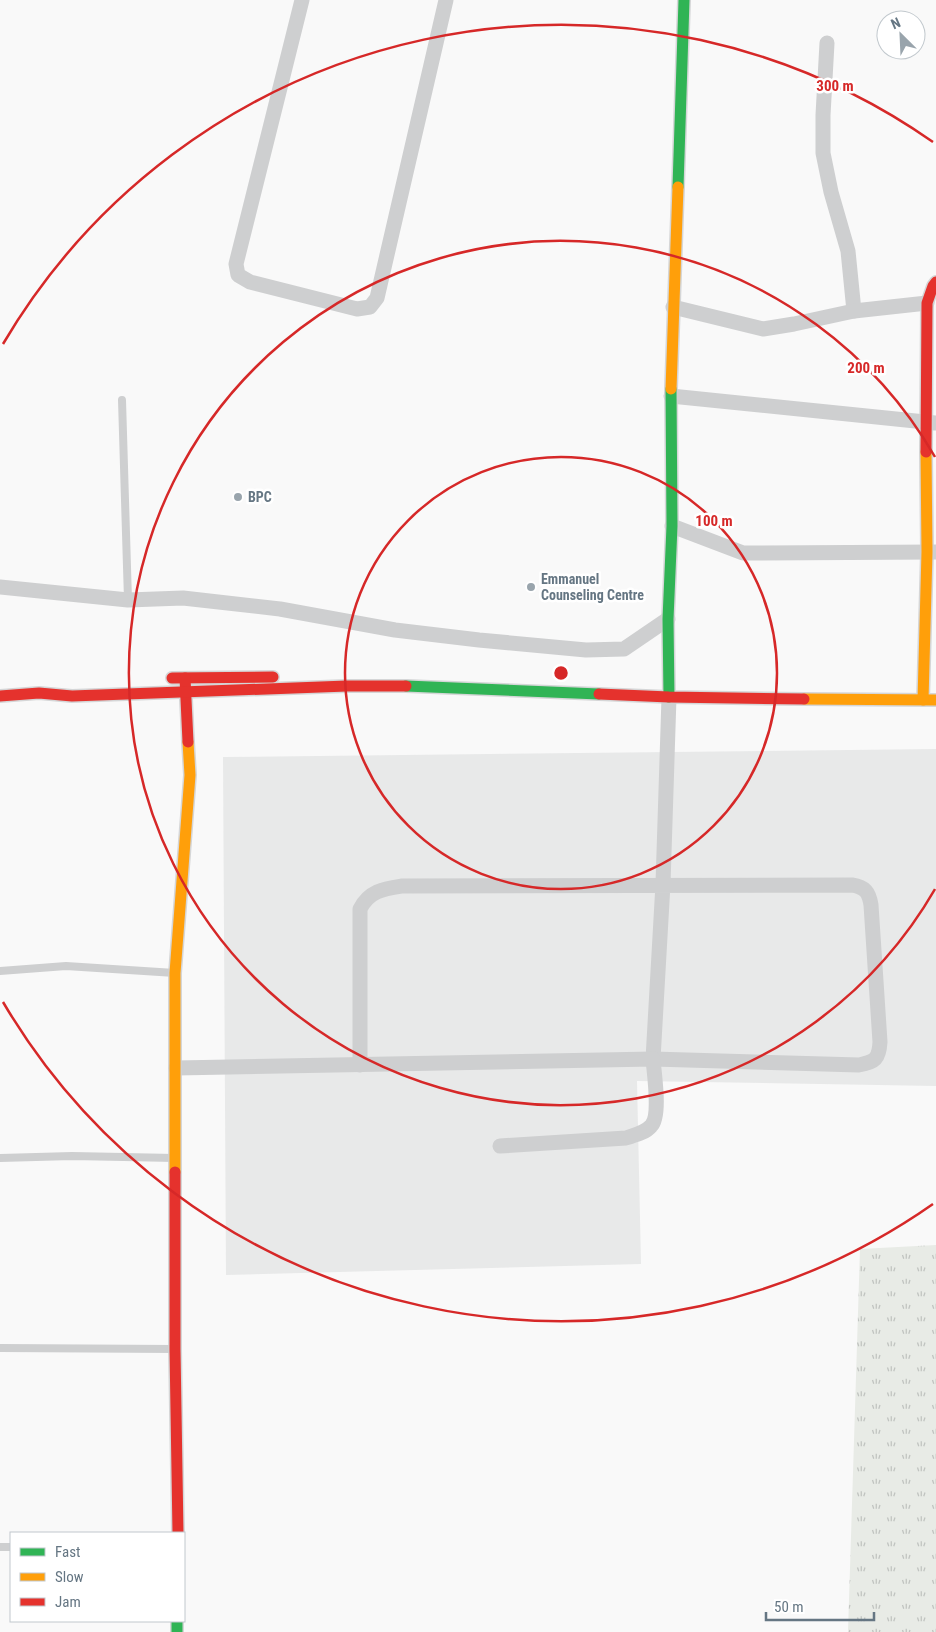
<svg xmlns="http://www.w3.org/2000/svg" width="936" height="1632" font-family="'Roboto Condensed',sans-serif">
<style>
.built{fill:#e8e9e9}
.park{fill:url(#park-tufts)}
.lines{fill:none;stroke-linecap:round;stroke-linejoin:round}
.fast-casing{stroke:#d5d6d7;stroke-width:14}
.slow-casing{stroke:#d5d6d7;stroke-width:14}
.jam-casing{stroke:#d5d6d7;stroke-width:14}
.lane{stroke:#cecfd0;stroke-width:8}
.street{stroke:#cecfd0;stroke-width:15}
.fast{stroke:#30b455;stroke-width:11}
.slow{stroke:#ff9f0a;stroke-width:11}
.jam{stroke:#e5322d;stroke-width:11}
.ring{fill:none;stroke:#d62828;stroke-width:2.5}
.poi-dot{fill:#99a4ac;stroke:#fff;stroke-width:2}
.labels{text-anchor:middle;stroke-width:5;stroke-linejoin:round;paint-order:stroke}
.poi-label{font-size:14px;font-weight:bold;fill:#657683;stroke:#fff;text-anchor:start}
.centre{fill:#d62828;stroke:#fff;stroke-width:2.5}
.ring-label{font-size:15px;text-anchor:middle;font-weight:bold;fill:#d62828;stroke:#fff;stroke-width:5;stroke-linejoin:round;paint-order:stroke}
</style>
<defs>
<pattern id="park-tufts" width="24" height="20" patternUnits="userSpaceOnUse" patternTransform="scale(1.25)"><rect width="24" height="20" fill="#e8ebe6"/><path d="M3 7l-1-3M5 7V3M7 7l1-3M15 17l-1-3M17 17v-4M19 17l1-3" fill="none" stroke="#c0c3c0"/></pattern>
</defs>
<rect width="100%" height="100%" fill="#f9f9f9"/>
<!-- built -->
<polygon class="built" points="936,749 936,1086 637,1081 641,1264 226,1275 223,757"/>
<!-- park -->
<polygon class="park" points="936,1245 936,1632 848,1632 860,1249"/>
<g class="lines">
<!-- fast casing -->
<g class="fast-casing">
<g id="fast">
<polyline points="678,187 684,0"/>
<polyline points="406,686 599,694"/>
<polyline points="669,697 668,619 672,526 671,389"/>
<polyline points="177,1621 177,1632"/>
</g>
</g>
<!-- slow casing -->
<g class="slow-casing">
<g id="slow">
<polyline points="671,389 678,187"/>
<polyline points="804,699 936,700"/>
<polyline points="923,700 927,552 926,452"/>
<polyline points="175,1172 175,973 190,775 188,742"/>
</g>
</g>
<!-- jam casing -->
<g class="jam-casing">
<g id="jam">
<polyline points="926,452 927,303 933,286 936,282"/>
<polyline points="172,678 273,677"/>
<polyline points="185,678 188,742"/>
<polyline points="599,694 669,697 804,699"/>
<polyline points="0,696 39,693 72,696 347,686 406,686"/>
<polyline points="175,1172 175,1349 178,1533"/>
</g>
</g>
<!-- lane -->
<g class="lane">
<polyline points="122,400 128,600"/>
<polyline points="0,971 66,966 175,973"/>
<polyline points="0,1158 72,1156 175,1158"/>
<polyline points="0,1348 175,1349"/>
<polyline points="0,1547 11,1547"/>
</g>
<!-- street -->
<g class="street">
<polyline points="302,0 236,264 238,275 250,282 357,309 370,307 377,298 446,0"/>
<polyline points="827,43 823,115 823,153 831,192 848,251 854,311"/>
<polyline points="673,307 763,329 794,324 854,311 927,303"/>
<polyline points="671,396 935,423"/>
<polyline points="672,526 743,553 936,552"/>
<polyline points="0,587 128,600 183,598 280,609 395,630 479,640 586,650 624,649 668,619"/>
<path d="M360,1065V909C369,891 383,889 402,886L852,885C865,887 869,892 871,905L880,1042C879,1059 875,1062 859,1065L653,1059L663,884L669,697"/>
<path d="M176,1068L653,1059C654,1073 661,1116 651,1126C645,1133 635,1135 626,1138L500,1146"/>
</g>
<!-- fast -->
<use href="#fast" class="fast"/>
<!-- slow -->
<use href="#slow" class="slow"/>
<!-- jam -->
<use href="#jam" class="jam"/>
</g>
<!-- distance rings -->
<g class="ring">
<circle cx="561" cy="673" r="216"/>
<path d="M935 889A432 432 0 1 1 935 457"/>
<path d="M933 1204A648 648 0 0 1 3 1002M3 344A648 648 0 0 1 933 142"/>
</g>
<!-- markers -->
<g class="poi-dot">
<circle cx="238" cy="497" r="5"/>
<circle cx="531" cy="587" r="5"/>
</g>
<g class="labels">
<!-- poi labels -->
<g class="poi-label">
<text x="248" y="502">BPC</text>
<text x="541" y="584">Emmanuel<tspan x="541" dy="16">Counseling Centre</tspan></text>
</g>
</g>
<circle cx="561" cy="673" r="8" class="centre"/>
<g class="ring-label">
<text x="835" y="91">300 m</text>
<text x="866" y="373">200 m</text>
<text x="714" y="526">100 m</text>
</g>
<!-- legend -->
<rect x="10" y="1532" width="175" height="90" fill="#ffffff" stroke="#c1c8cd"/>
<rect x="20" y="1548" width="25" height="8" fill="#30b455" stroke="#c1c8cd"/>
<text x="55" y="1557" font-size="15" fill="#657683">Fast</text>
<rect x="20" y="1573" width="25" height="8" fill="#ff9f0a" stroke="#c1c8cd"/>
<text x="55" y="1582" font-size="15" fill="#657683">Slow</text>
<rect x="20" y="1598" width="25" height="8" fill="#e5322d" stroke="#c1c8cd"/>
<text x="55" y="1607" font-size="15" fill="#657683">Jam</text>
<!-- north arrow -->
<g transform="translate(901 35) rotate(336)"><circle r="24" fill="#ffffff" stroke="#c1c8cd"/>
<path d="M0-4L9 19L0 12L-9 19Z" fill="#99a4ac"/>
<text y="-8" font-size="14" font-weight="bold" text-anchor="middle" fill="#657683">N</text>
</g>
<!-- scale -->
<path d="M766 1612v8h108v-8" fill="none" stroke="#657683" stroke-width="2.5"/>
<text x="774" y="1612" font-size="15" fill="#657683" stroke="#ffffff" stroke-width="4" paint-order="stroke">50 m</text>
</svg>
